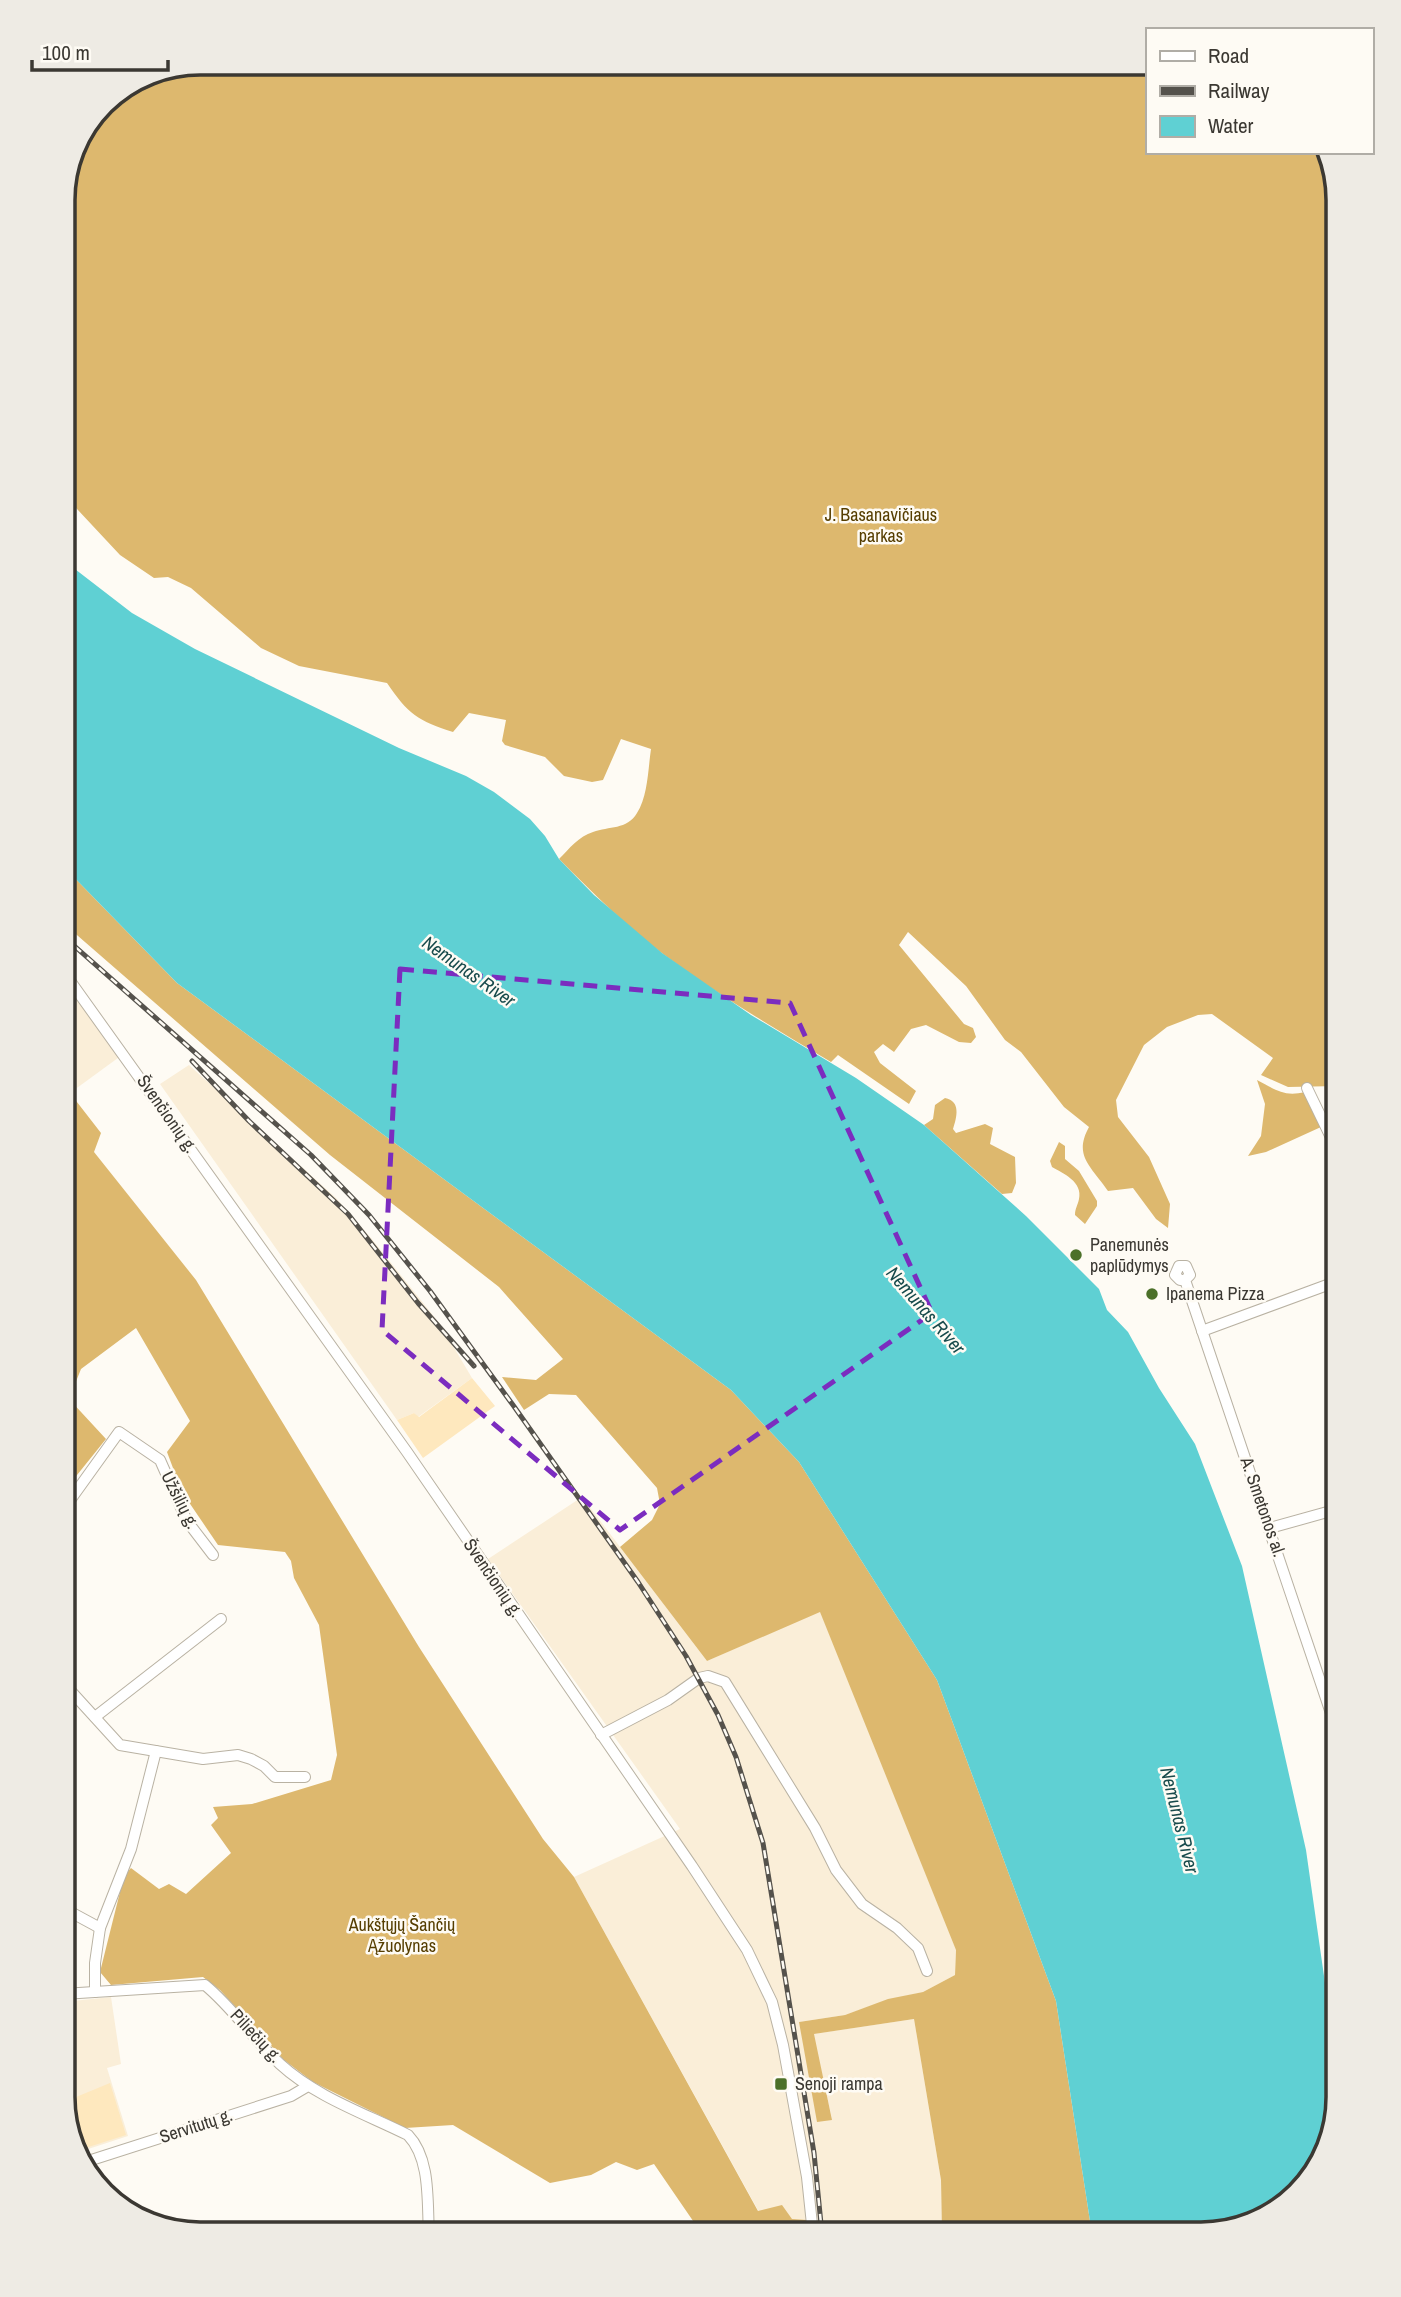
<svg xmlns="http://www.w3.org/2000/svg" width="1401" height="2297" font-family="'Archivo Narrow',sans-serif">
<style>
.built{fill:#faeed8}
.green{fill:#fee8be}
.forest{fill:#ddb86e}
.water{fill:#5fd0d3}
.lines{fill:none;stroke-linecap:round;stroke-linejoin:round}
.minor-casing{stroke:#b9b2a3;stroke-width:12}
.minor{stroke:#fff;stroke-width:10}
.rail-casing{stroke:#55524c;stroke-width:5}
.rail{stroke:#fefbf4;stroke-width:2.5;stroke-dasharray:8;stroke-linecap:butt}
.marked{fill:none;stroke:#7b2cbf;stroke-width:5;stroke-dasharray:14 9;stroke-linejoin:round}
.poi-dot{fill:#4c7029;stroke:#fefbf4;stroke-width:2.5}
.labels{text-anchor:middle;stroke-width:5;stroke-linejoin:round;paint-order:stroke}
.park-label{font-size:18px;fill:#563e00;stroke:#fefbf4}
.street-label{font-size:18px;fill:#3b3832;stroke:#fefbf4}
.poi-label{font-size:18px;fill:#3b3832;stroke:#fefbf4;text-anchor:start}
.water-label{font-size:19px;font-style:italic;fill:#184b4c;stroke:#fefbf4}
.rim{fill:none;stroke:#3b3832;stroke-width:3.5}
</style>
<rect width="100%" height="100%" fill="#fefbf4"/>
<!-- built -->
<g class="built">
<polygon points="63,977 122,1055 70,1093 63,1084"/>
<polygon points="189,1065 336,1198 371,1238 440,1324 472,1378 418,1417 414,1413 397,1420 160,1084"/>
<polygon points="582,1497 707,1661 820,1611 956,1949 955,1975 923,1992 888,2000 845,2015 799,2022 832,2119 813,2034 914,2019 941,2180 942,2234 808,2234 808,2227 792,2219 759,2212 574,1877 680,1829 488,1559"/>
<polygon points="111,1997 121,2064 107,2068 128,2136 76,2153 63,2097 63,2002"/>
</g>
<!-- green -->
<g class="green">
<polygon points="472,1378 495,1406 423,1458 397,1420 414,1413 419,1417"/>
<polygon points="110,2083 126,2135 76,2151 64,2102"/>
</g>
<!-- forest -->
<g class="forest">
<path d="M200,63H1147V152H1327L1338,200V1086L1288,1087L1261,1075L1273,1058L1212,1014L1198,1015L1167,1027L1144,1045L1116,1100L1118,1117L1149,1157L1170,1204L1168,1228L1156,1219L1133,1188L1108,1191C1091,1166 1073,1156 1089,1127L1064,1107L1021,1052L1005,1040L966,986L908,932L899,945L964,1024L973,1028L976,1037L971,1043L959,1042L926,1025L911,1029L894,1052L883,1044L874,1052L880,1063L916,1091L909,1104L838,1055L831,1062C774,1028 716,994 663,954C626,926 592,892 559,859C569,849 579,836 593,832C609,826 627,830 637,813C648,796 648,769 651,749L621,739L603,780L592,782L564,776L545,757L505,745L502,741L506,720L469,713L453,732C418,721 408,714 387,683L299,666L261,648L191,588L168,577L154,578L120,555L63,494V192L74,147L103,103L148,73Z"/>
<polygon points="63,866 177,983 731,1390 799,1462 937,1680 1056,2001 1092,2234 942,2234 941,2180 914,2019 814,2034 832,2120 817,2122 799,2022 845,2015 888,1999 923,1992 955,1975 956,1950 820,1612 707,1661 620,1547 652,1520 660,1504 657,1488 576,1395 549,1394 524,1410 502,1377 536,1380 563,1359 499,1287 330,1155 70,929 63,920"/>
<path d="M1257,1080C1276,1090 1284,1097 1305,1092L1321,1127L1266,1152L1248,1156L1261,1136L1265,1104Z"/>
<polygon points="63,1084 101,1133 94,1152 196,1280 419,1647 543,1839 574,1877 758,2211 782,2205 792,2219 807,2220 808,2227 779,2234 702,2234 654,2164 637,2170 616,2162 591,2175 550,2183 453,2125 405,2128 313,2082 284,2060 220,1990 203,1977 111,1985 100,1972 124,1876 131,1868 159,1889 169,1884 186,1894 231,1853 211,1825 218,1818 213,1807 252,1804 331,1780 337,1755 319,1625 294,1578 291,1561 285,1552 218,1545 182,1492 167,1452 190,1421 136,1328 81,1369 69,1399 106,1439 73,1480 67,1479 63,1476"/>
<path d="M945,1098C961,1101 957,1117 953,1129L956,1133L985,1124L993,1128L990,1144L1015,1157L1016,1183L1012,1193L1002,1194L924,1125L933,1119L935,1105Z"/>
<path d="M1059,1142L1065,1146V1159L1079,1171L1097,1201V1206L1085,1224L1075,1215C1075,1208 1078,1205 1079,1199C1083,1182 1063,1173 1052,1167L1050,1161Z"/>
</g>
<!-- water -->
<polygon class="water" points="63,556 71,566 132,613 195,649 399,748 466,776 494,792 530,819 545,836 559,859 594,895 662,953 751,1015 856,1078 924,1125 1026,1216 1099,1289 1107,1310 1128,1332 1159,1388 1195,1444 1242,1566 1306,1850 1338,2074 1338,2097 1315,2173 1261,2220 1201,2234 1092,2234 1056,2001 937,1680 799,1462 731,1390 177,983 63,866"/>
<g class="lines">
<!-- minor casing -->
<g class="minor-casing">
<g id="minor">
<polyline points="63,971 407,1452 692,1866 747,1950 772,2002 783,2045 807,2177 813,2234"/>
<polyline points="1307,1088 1338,1152"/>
<polyline points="1185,1280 1180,1280 1175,1275 1179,1266 1186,1266 1190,1275 1185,1280 1338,1734"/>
<polyline points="1202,1331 1338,1281"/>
<polyline points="63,1510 119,1432 160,1460 187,1521 213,1555"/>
<polyline points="1270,1528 1338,1509"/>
<polyline points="63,1686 69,1689 120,1745 203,1759 238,1755 251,1759 264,1766 275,1777 305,1777"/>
<polyline points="95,1717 221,1619"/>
<polyline points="601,1735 668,1700 699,1678 708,1676 725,1682 815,1828 836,1870 862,1904 897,1928 918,1948 927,1971"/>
<polyline points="63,1908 100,1928"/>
<polyline points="95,1992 95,1963 100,1928 131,1849 156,1751"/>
<path d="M63,1994L205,1985C233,2008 253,2039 280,2064C316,2097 366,2114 408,2135C431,2159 427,2202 429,2234"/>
<polyline points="82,2163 291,2096 308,2086"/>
</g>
</g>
<!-- minor -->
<use href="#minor" class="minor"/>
<!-- rail casing -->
<g class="rail-casing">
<g id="rail">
<polyline points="63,936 311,1155 369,1215 430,1291 513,1405 638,1582 686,1656 718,1715 736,1757 763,1843 814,2153 822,2234"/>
<polyline points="192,1061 249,1121 348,1214 418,1303 474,1366"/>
</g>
</g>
<!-- rail -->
<use href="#rail" class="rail"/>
</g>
<!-- marked area -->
<path class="marked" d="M400,969L790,1003L932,1313L620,1530L382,1330Z"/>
<!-- markers -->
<g class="poi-dot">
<circle cx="1076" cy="1255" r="7"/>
<circle cx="1152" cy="1294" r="7"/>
<rect x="774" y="2077" width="14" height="14" rx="3.5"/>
</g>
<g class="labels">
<!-- park labels -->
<g class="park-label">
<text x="881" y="521">J. Basanavičiaus<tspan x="881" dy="21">parkas</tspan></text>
<text x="402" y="1931">Aukštųjų Šančių<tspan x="402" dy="21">Ąžuolynas</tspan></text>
</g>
<!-- street labels -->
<g class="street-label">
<text transform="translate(167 1114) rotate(55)" y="6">Švenčionių g.</text>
<text transform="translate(180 1500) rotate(63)" y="6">Užšilių g.</text>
<text transform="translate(1263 1507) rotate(71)" y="6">A. Smetonos al.</text>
<text transform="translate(493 1578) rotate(56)" y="6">Švenčionių g.</text>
<text transform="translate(256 2036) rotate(47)" y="6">Piliečių g.</text>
<text transform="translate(196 2126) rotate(-18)" y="6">Servitutų g.</text>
</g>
<!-- poi labels -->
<g class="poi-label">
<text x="1090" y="1251">Panemunės<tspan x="1090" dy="21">paplūdymys</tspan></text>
<text x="1166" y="1300">Ipanema Pizza</text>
<text x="795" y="2090">Senoji rampa</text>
</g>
<!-- water labels -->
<g class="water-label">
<text transform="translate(469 971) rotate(35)" y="7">Nemunas River</text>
<text transform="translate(926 1310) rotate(49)" y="7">Nemunas River</text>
<text transform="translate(1180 1820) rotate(76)" y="7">Nemunas River</text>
</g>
</g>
<!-- crop -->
<path d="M0 0H1401V2297H0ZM200 75H1201A125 125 0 0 1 1326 200V2097A125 125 0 0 1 1201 2222H200A125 125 0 0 1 75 2097V200A125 125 0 0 1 200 75Z" fill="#eeebe4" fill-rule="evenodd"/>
<path class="rim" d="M200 75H1201A125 125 0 0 1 1326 200V2097A125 125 0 0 1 1201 2222H200A125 125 0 0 1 75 2097V200A125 125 0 0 1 200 75Z"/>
<!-- legend -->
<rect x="1146" y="28" width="228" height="126" fill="#fefbf4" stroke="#b0ada6" stroke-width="2"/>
<rect x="1160" y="51" width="35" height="10" fill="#ffffff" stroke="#b0ada6" stroke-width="2"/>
<text x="1208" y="63" font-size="21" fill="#3b3832">Road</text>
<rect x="1160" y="86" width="35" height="10" fill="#55524c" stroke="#b0ada6" stroke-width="2"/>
<text x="1208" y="98" font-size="21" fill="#3b3832">Railway</text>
<rect x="1160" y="116" width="35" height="21" fill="#5fd0d3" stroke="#b0ada6" stroke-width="2"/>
<text x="1208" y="133" font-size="21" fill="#3b3832">Water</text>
<!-- scale -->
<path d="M32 60v10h136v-10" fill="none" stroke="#3b3832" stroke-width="3.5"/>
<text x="42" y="60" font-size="21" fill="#3b3832" stroke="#fefbf4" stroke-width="5" paint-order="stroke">100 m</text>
</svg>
